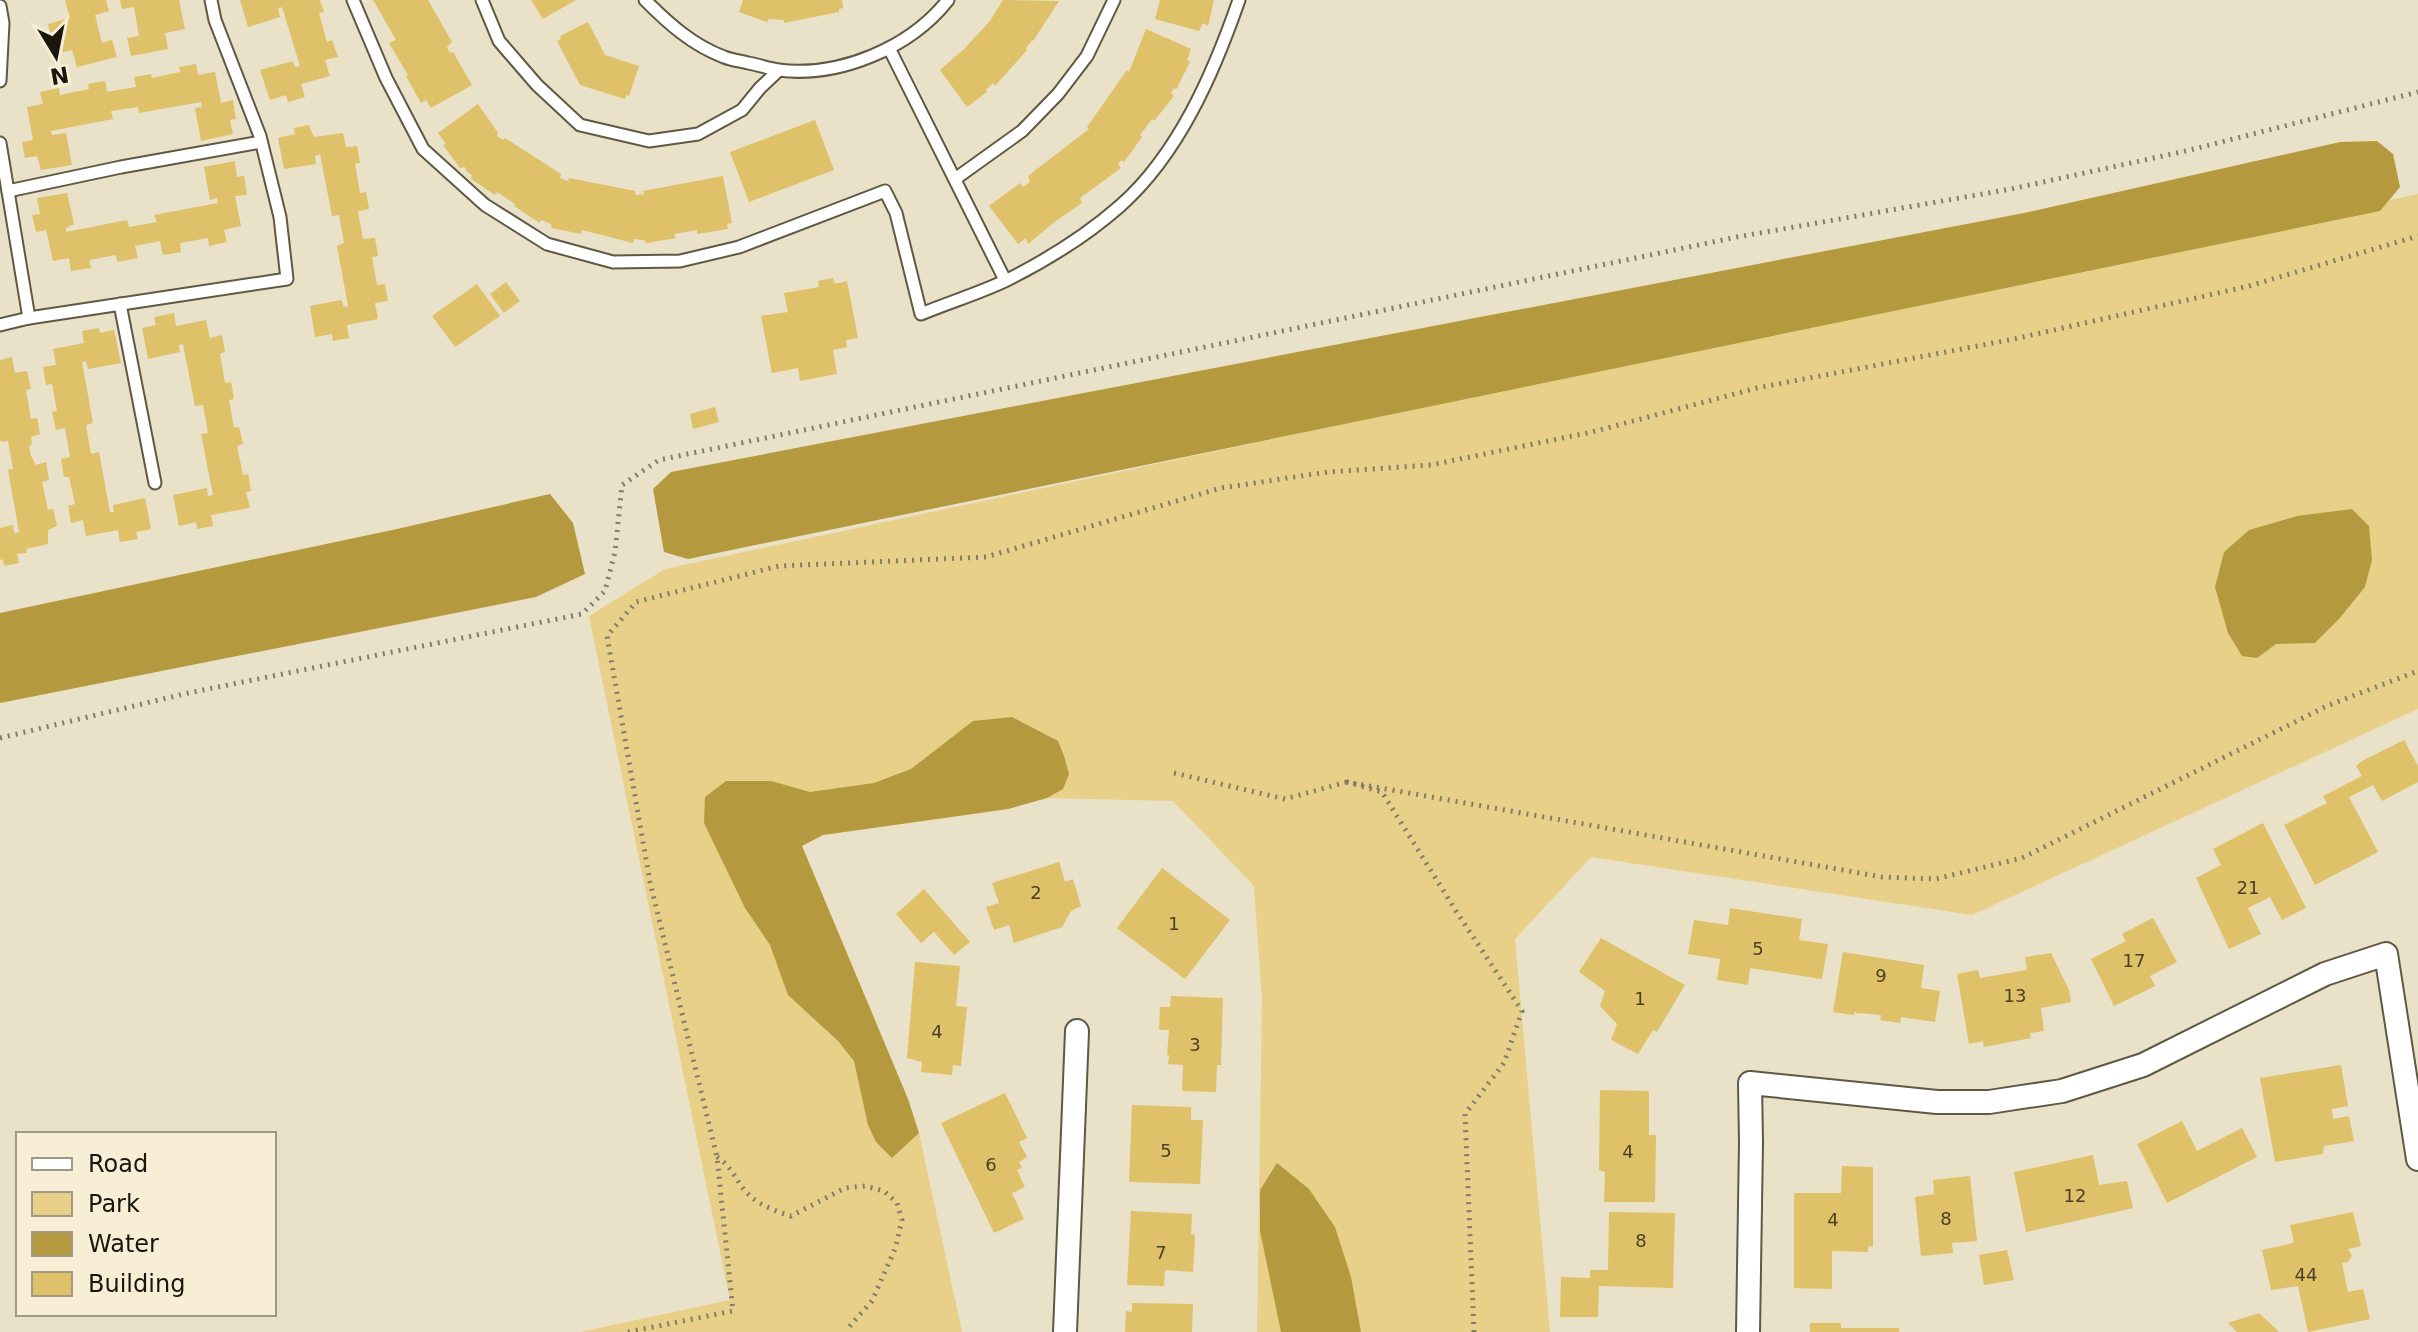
<svg xmlns="http://www.w3.org/2000/svg" width="2418" height="1332" font-family="'DejaVu Sans',sans-serif">
<style>
.green{fill:#e8d088}
.water{fill:#b5993e}
.building{fill:#dec168}
.lines{fill:none;stroke-linecap:round;stroke-linejoin:round}
.service-casing{stroke:#5f5842;stroke-width:15}
.minor-casing{stroke:#5f5842;stroke-width:26}
.path{stroke:#827c6b;stroke-width:5;stroke-dasharray:2 6;stroke-linecap:butt}
.service{stroke:#fff;stroke-width:11}
.minor{stroke:#fff;stroke-width:22}
.labels{text-anchor:middle;stroke-width:8;stroke-linejoin:round;paint-order:stroke}
.number-label{font-size:18px;fill:#4a4124}
</style>
<rect width="100%" height="100%" fill="#e9e1c8"/>
<!-- green -->
<polygon class="green" points="2418,194 2418,709 1972,915 1591,857 1515,939 1550,1332 1257,1332 1262,1000 1254,886 1173,801 1047,798 1008,809 823,835 802,846 908,1099 919,1133 962,1332 580,1332 730,1300 589,616 665,569"/>
<!-- water -->
<g class="water">
<polygon points="2377,141 2393,154 2400,187 2380,211 688,559 664,552 653,489 671,472 2024,213 2340,142"/>
<polygon points="550,494 573,523 585,574 536,597 0,703 0,613 397,529"/>
<polygon points="2352,509 2369,526 2372,560 2365,587 2339,619 2315,643 2276,644 2257,658 2242,656 2228,633 2215,587 2224,552 2249,530 2297,516"/>
<polygon points="1012,717 1058,741 1064,756 1069,774 1063,789 1047,798 1008,809 823,835 802,846 908,1099 919,1133 892,1158 876,1142 868,1125 854,1061 838,1041 788,995 770,945 745,908 704,823 705,797 726,781 771,781 810,792 874,783 911,769 973,721"/>
<polygon points="1277,1163 1309,1189 1335,1227 1351,1277 1361,1332 1281,1332 1260,1231 1260,1190"/>
</g>
<!-- building -->
<g class="building">
<polygon points="65,0 106,0 109,11 95,15 102,43 112,40 117,57 77,67 72,50 55,54 48,24 70,18"/>
<polygon points="120,0 179,0 185,29 165,33 168,49 131,56 127,38 139,36 134,7 122,9"/>
<polygon points="240,0 320,0 324,12 319,13 327,42 332,40 338,57 325,60 330,76 301,84 305,97 288,102 286,95 270,100 260,70 293,61 295,67 300,66 282,7 278,9 280,17 248,27"/>
<polygon points="373,0 428,0 452,42 447,47 450,53 453,52 472,85 431,108 426,100 421,103 406,76 408,75 389,43 396,40"/>
<polygon points="531,0 576,0 543,19"/>
<polygon points="743,0 842,0 843,8 839,9 839,12 784,23 784,20 769,19 767,22 739,12"/>
<polygon points="1003,0 1059,1 1033,41 1032,40 1026,48 1027,50 995,86 993,83 986,90 987,92 967,107 940,70 964,49 990,21"/>
<polygon points="1160,0 1214,0 1208,26 1203,23 1199,31 1155,19"/>
<polygon points="588,22 605,55 639,66 629,96 626,95 625,99 580,85 557,41 561,39 560,36"/>
<polygon points="1146,29 1191,49 1187,60 1190,62 1176,90 1174,88 1171,93 1174,96 1154,121 1152,119 1140,135 1142,137 1124,162 1122,160 1118,163 1121,168 1080,198 1082,203 1057,220 1028,244 1026,238 1018,244 989,206 1020,183 1023,187 1030,182 1028,176 1089,129 1087,127 1127,70 1129,72"/>
<polygon points="196,64 198,75 215,72 221,103 233,100 236,119 230,120 233,134 201,141 195,108 202,107 201,102 139,113 138,107 111,111 113,119 51,131 52,135 66,133 72,165 41,170 37,156 25,158 22,142 33,140 27,107 43,104 40,92 59,88 60,95 89,89 88,84 105,81 107,92 136,87 134,77 151,74 152,78 180,72 179,67"/>
<polygon points="478,104 498,133 497,136 503,140 505,138 561,174 560,178 568,181 569,178 635,191 636,195 644,194 643,191 723,176 732,223 727,224 728,229 697,234 697,230 674,234 676,238 646,243 644,240 634,239 633,243 582,230 581,234 552,228 551,224 541,220 540,223 514,206 515,204 497,192 495,195 471,179 472,175 466,171 465,167 460,168 443,145 446,144 438,133"/>
<polygon points="815,120 834,170 749,202 730,152"/>
<polygon points="309,125 314,137 343,133 346,147 357,146 360,163 355,164 360,193 366,192 369,209 358,211 363,239 375,238 378,256 372,257 377,285 385,284 388,301 375,303 378,319 347,325 349,338 333,341 332,334 315,337 310,306 341,300 344,307 348,306 337,246 344,243 339,215 332,216 320,154 315,156 316,164 284,169 278,138 295,134 294,128"/>
<polygon points="235,161 237,177 244,176 247,195 235,196 241,226 224,230 227,242 209,246 208,238 180,243 181,252 163,255 160,241 135,246 138,258 117,262 116,255 89,260 91,268 71,271 69,258 53,261 46,230 36,232 32,215 40,214 37,198 67,193 74,224 66,228 66,232 127,220 129,227 157,222 154,215 218,203 217,198 210,200 204,167"/>
<polygon points="833,278 835,284 847,281 858,338 846,340 847,347 833,350 837,374 800,381 798,368 772,373 761,316 788,312 784,293 819,287 818,281"/>
<polygon points="506,282 520,301 504,313 490,294"/>
<polygon points="477,284 500,316 455,347 432,316"/>
<polygon points="174,313 176,326 206,320 210,338 222,335 225,352 220,354 225,383 231,382 234,399 229,400 234,428 239,427 243,444 237,446 243,475 248,474 251,491 246,492 250,508 211,515 213,526 197,529 196,522 179,526 173,495 207,488 208,496 213,495 201,434 208,433 203,405 195,406 183,344 179,345 180,352 148,359 142,328 156,325 154,317"/>
<polygon points="99,328 100,333 114,330 121,363 88,369 86,361 82,362 93,423 86,425 91,454 99,452 110,512 114,512 113,505 145,498 151,529 136,532 138,539 120,542 118,530 86,536 83,520 71,523 68,506 75,504 69,477 64,477 61,459 70,457 65,428 56,430 52,412 57,411 52,384 46,385 43,367 56,365 53,349 84,343 82,331"/>
<polygon points="12,357 15,373 27,371 31,389 26,390 31,419 37,418 40,434 31,437 32,444 29,446 31,456 36,465 46,462 49,480 42,482 48,510 53,509 57,526 48,530 48,544 26,549 27,553 17,554 19,563 4,566 3,559 0,560 0,528 13,525 14,533 19,532 8,470 13,469 8,441 1,442 0,439 0,360"/>
<polygon points="715,407 719,422 693,429 690,414"/>
<polygon points="2404,740 2418,766 2418,782 2382,801 2373,785 2349,797 2378,852 2315,885 2284,825 2327,803 2323,796 2362,776 2356,766 2362,761"/>
<polygon points="2263,823 2306,908 2282,920 2270,897 2248,908 2261,934 2229,949 2196,878 2221,865 2213,849"/>
<polygon points="1059,862 1065,882 1073,879 1081,906 1071,911 1062,927 1014,943 1009,925 994,930 986,907 999,903 992,883"/>
<polygon points="1162,868 1230,920 1185,979 1117,928"/>
<polygon points="924,889 970,942 954,955 934,932 921,943 896,914"/>
<polygon points="1730,908 1802,919 1799,940 1828,944 1822,979 1750,968 1748,985 1717,980 1720,959 1688,954 1694,920 1728,925"/>
<polygon points="2153,918 2177,962 2150,976 2155,986 2114,1006 2091,959 2126,941 2122,934"/>
<polygon points="1601,938 1685,985 1657,1032 1653,1030 1638,1054 1611,1040 1617,1024 1600,1006 1605,991 1579,972"/>
<polygon points="1843,952 1924,965 1921,988 1940,991 1935,1022 1901,1017 1900,1023 1880,1020 1881,1015 1856,1013 1856,1010 1854,1015 1833,1012"/>
<polygon points="2051,953 2069,990 2071,1002 2041,1008 2044,1031 2030,1033 2031,1038 1984,1047 1983,1041 1969,1044 1957,974 1978,970 1980,978 2027,970 2025,957"/>
<polygon points="915,962 960,966 956,1006 967,1007 961,1066 953,1065 952,1075 921,1072 922,1062 907,1058"/>
<polygon points="1171,996 1223,998 1221,1065 1217,1065 1216,1092 1182,1091 1183,1065 1168,1064 1169,1055 1167,1055 1169,1030 1159,1030 1160,1007 1170,1007"/>
<polygon points="2341,1065 2348,1106 2332,1109 2333,1119 2349,1116 2354,1141 2324,1146 2323,1154 2275,1162 2260,1078"/>
<polygon points="1600,1090 1649,1091 1649,1135 1656,1135 1655,1202 1604,1202 1605,1172 1599,1170"/>
<polygon points="1005,1093 1027,1138 1019,1142 1027,1157 1019,1162 1022,1168 1017,1170 1025,1187 1012,1193 1024,1219 994,1233 941,1123"/>
<polygon points="1132,1105 1191,1107 1191,1120 1203,1120 1200,1184 1129,1182"/>
<polygon points="2182,1121 2197,1151 2242,1128 2257,1157 2167,1203 2137,1144"/>
<polygon points="2093,1155 2099,1185 2127,1181 2133,1208 2026,1232 2014,1172"/>
<polygon points="1842,1166 1873,1167 1873,1247 1868,1246 1868,1252 1832,1251 1832,1289 1794,1288 1794,1193 1841,1193"/>
<polygon points="1970,1176 1977,1241 1952,1243 1953,1253 1921,1256 1915,1197 1934,1194 1933,1180"/>
<polygon points="1131,1211 1192,1214 1191,1234 1195,1235 1193,1272 1165,1270 1164,1286 1127,1285"/>
<polygon points="1609,1212 1675,1213 1673,1288 1599,1286 1598,1317 1560,1317 1561,1277 1590,1278 1590,1270 1608,1270"/>
<polygon points="2353,1212 2361,1246 2348,1249 2352,1256 2348,1262 2342,1263 2348,1292 2363,1289 2370,1319 2308,1332 2298,1286 2271,1290 2262,1250 2294,1243 2290,1225"/>
<polygon points="2007,1250 2014,1280 1984,1285 1979,1255"/>
<polygon points="1132,1303 1193,1304 1192,1332 1125,1332 1126,1311 1132,1312"/>
<polygon points="2259,1313 2279,1332 2237,1332 2228,1323"/>
<polygon points="1810,1323 1841,1323 1841,1328 1899,1328 1899,1332 1810,1332"/>
</g>
<g class="lines">
<!-- service casing -->
<g class="service-casing">
<g id="service">
<path d="M353,0L386,78L423,149L485,205L547,244L613,262L680,261L739,247L885,191L896,213L921,314C950,302 980,293 1007,280C1047,260 1087,235 1120,206C1179,154 1214,72 1239,0"/>
<polyline points="482,0 499,41 537,85 580,125 649,141 698,134 742,110 760,88 779,70"/>
<path d="M645,0C668,23 692,45 724,57C731,60 740,61 748,63C758,65 768,68 778,70C839,78 910,48 948,0"/>
<polyline points="0,6 3,23 0,81"/>
<polyline points="889,48 1005,280"/>
<polyline points="0,143 29,318"/>
<polyline points="955,179 1022,131 1058,94 1087,56 1114,0"/>
<polyline points="8,191 121,167 261,142"/>
<polyline points="120,304 155,483"/>
<polyline points="0,325 29,318 287,279 280,217 260,136 215,20 211,0"/>
</g>
</g>
<!-- minor casing -->
<g class="minor-casing">
<g id="minor">
<polyline points="1065,1332 1077,1031"/>
<polyline points="1748,1332 1751,1142 1750,1083 1937,1102 1989,1102 2062,1091 2143,1065 2325,974 2386,954 2418,1159"/>
</g>
</g>
<!-- path -->
<g class="path">
<polyline points="0,738 188,693 582,614 605,591 615,552 622,485 659,460 1737,237 2011,189 2186,151 2418,92"/>
<polyline points="1174,773 1285,799 1347,782"/>
<path d="M717,1157C734,1168 736,1183 750,1196C761,1206 778,1212 791,1216L845,1188L865,1186L884,1191L897,1203L902,1220L895,1249L872,1301L849,1327V1332"/>
<polyline points="628,1332 733,1311 717,1157 650,882 607,636 636,602 779,566 986,557 1221,488 1328,472 1431,465 1592,432 1757,388 2014,339 2249,286 2418,236"/>
<polyline points="1474,1332 1465,1114 1504,1063 1522,1011 1456,911 1382,792 1347,782 1882,877 1936,879 2022,858 2329,705 2418,671"/>
</g>
<!-- service -->
<use href="#service" class="service"/>
<!-- minor -->
<use href="#minor" class="minor"/>
</g>
<g class="labels">
<!-- number labels -->
<g class="number-label">
<text x="2248" y="894">21</text>
<text x="1036" y="899">2</text>
<text x="1174" y="930">1</text>
<text x="1758" y="955">5</text>
<text x="2134" y="967">17</text>
<text x="1881" y="982">9</text>
<text x="2015" y="1002">13</text>
<text x="1640" y="1005">1</text>
<text x="937" y="1038">4</text>
<text x="1195" y="1051">3</text>
<text x="1166" y="1157">5</text>
<text x="1628" y="1158">4</text>
<text x="991" y="1171">6</text>
<text x="2075" y="1202">12</text>
<text x="1946" y="1225">8</text>
<text x="1833" y="1226">4</text>
<text x="1641" y="1247">8</text>
<text x="1161" y="1259">7</text>
<text x="2306" y="1281">44</text>
</g>
</g>
<!-- legend -->
<rect x="16" y="1132" width="260" height="184" fill="#f7eed5" stroke="#9e9885" stroke-width="2"/>
<rect x="32" y="1158" width="40" height="12" fill="#ffffff" stroke="#9e9885" stroke-width="2"/>
<text x="88" y="1172" font-size="24" fill="#19160d">Road</text>
<rect x="32" y="1192" width="40" height="24" fill="#e8d088" stroke="#9e9885" stroke-width="2"/>
<text x="88" y="1212" font-size="24" fill="#19160d">Park</text>
<rect x="32" y="1232" width="40" height="24" fill="#b5993e" stroke="#9e9885" stroke-width="2"/>
<text x="88" y="1252" font-size="24" fill="#19160d">Water</text>
<rect x="32" y="1272" width="40" height="24" fill="#dec168" stroke="#9e9885" stroke-width="2"/>
<text x="88" y="1292" font-size="24" fill="#19160d">Building</text>
<!-- north arrow -->
<g transform="translate(56 56) rotate(170)" stroke="#f7eed5" stroke-width="6" paint-order="stroke">
<path d="M0-6L14 30L0 20L-14 30Z" fill="#19160d"/>
<text y="-12" font-size="22" font-weight="bold" text-anchor="middle" fill="#19160d">N</text>
</g>
</svg>
